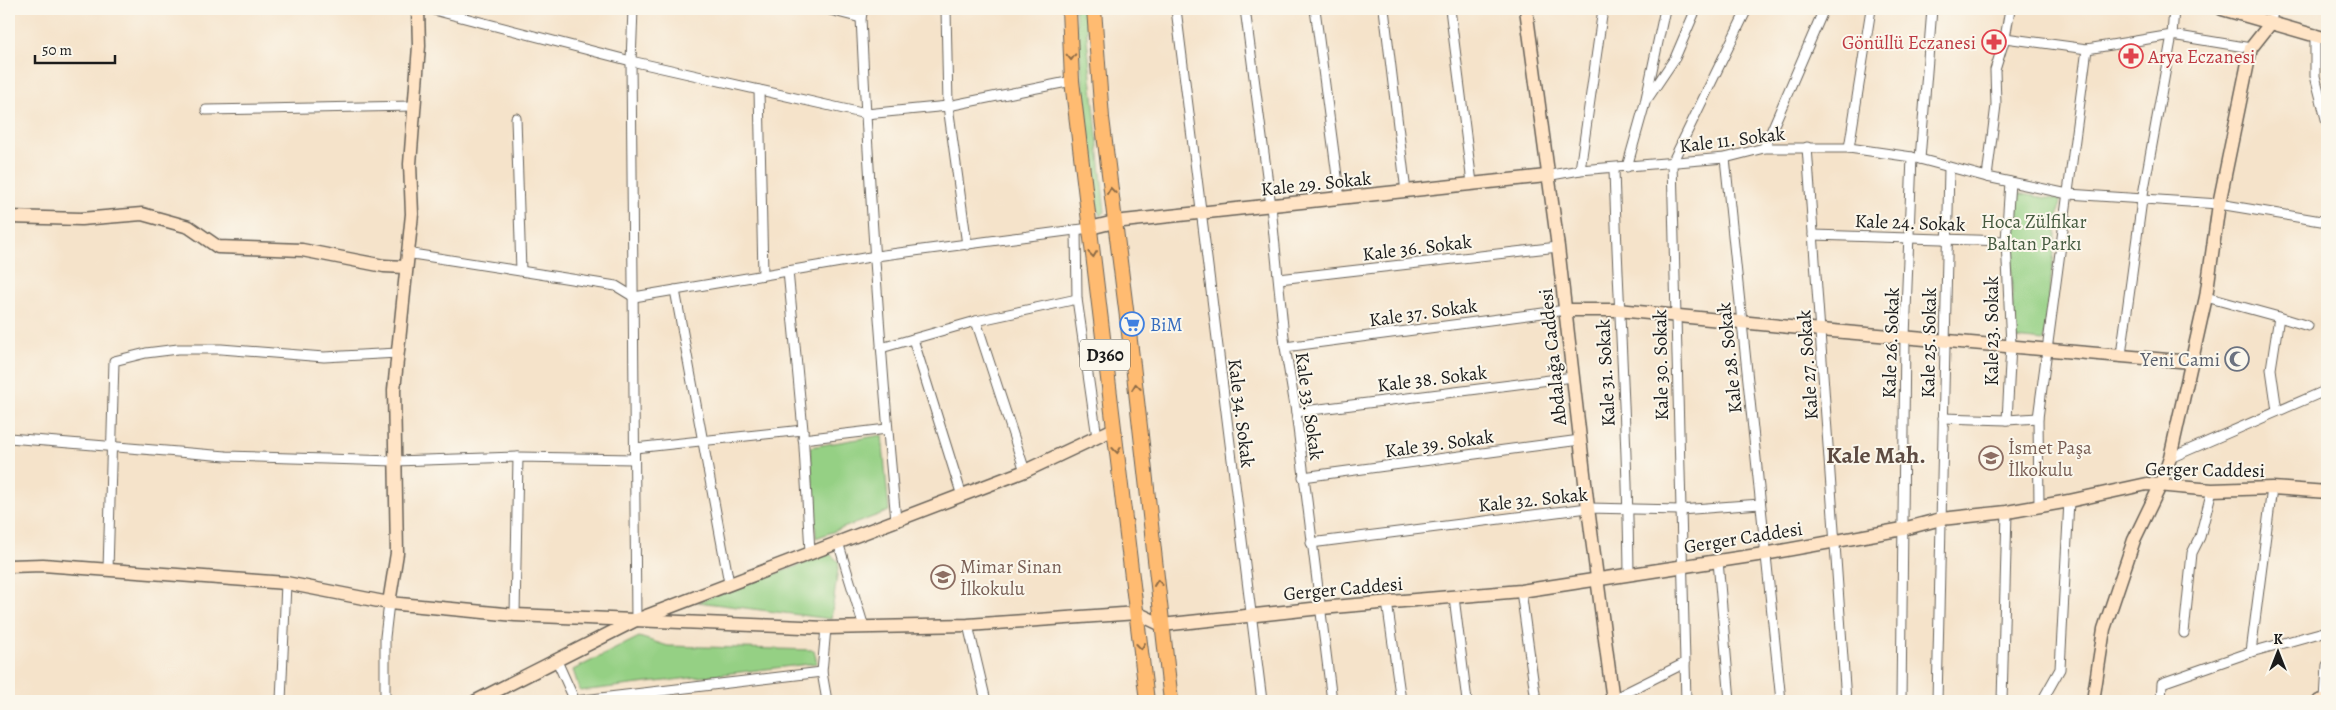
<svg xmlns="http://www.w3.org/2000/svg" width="2336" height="710" font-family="Alegreya,serif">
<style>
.green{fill:#95d084;stroke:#587650}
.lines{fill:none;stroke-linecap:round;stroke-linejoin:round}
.street-casing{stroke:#686259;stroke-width:11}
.secondary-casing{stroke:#686259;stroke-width:15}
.primary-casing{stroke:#686259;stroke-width:16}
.street{stroke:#fff;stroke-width:9}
.secondary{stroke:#ffe4c6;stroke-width:12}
.primary{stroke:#ffbb71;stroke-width:14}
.oneway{stroke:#8e6c46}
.labels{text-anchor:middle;stroke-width:4;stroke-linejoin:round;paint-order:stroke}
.shield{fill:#fbf7ec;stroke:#5f5e5a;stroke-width:1}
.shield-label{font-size:18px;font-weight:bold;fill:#1c1c1c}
.health-label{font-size:19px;fill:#be3a42;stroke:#fbf7ec;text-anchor:end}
.street-label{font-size:19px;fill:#1c1c1c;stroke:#fbf7ec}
.park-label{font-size:19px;fill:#465b40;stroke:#fbf7ec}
.shop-label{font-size:19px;fill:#366cbe;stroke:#fbf7ec;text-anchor:start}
.worship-label{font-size:19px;fill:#5b616d;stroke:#fbf7ec;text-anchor:end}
.education-label{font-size:19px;fill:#785e54;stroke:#fbf7ec;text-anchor:start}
.district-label{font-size:24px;font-weight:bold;fill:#5d4b42;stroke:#fbf7ec}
</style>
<rect width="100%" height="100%" fill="#fbf7ec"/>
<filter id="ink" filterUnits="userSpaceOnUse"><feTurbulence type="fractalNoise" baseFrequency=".02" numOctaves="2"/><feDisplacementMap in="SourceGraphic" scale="10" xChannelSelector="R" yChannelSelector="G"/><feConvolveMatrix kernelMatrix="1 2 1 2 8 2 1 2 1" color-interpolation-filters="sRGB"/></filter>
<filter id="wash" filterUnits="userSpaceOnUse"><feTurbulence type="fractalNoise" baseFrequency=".0096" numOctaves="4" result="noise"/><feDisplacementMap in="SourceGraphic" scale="20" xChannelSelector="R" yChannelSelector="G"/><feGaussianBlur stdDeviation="1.12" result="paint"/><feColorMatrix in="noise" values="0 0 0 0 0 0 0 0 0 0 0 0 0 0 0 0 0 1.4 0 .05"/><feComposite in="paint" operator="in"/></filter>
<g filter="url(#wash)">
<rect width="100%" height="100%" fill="#f5e3ca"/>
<!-- green -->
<g class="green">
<polygon points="1075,9 1087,9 1087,38 1105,212 1100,216 1096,206"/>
<polygon points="2015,193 2060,200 2044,341 2014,338 2010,241"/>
<polygon points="882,435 889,511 816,538 810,447"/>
<polygon points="830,554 839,562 831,619 698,602"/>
<polygon points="639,637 668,646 814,650 817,663 580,691 573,670"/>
</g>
</g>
<g filter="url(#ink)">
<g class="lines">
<!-- street casing -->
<g class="street-casing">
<g id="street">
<polyline points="430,9 631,61 866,114 948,106 1072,81"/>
<polyline points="633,9 631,61 636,620"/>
<polyline points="826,9 861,18"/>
<path d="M863,9L861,18C869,185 880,353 896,520"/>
<polyline points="946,9 948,106 967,245"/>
<polyline points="1176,9 1262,701"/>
<polyline points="1245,9 1271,206 1285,347 1296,412 1332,701"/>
<polyline points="1315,9 1340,199"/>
<polyline points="1384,9 1406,192"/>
<polyline points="1450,9 1472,183"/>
<polyline points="2270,24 2274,9"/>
<polyline points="2315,34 2315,76 2327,123"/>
<polyline points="2005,38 2087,49 2172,35 2174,9"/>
<polyline points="759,90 763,275"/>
<polyline points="1648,98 1675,58 1696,9"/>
<polyline points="206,110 413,106"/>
<polyline points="516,118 521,271"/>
<polyline points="1807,147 1846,701"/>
<polyline points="1764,148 1824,9"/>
<polyline points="1849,148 1871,9"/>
<polyline points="1725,158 1781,701"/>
<polyline points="1920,159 1932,9"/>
<polyline points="1627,167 1645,103 1665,9"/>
<path d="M1614,169C1618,304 1628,439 1629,575"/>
<polyline points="1580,170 1603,9"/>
<polyline points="1546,176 1580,170 1725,158 1764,148 1849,148 1912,157 1987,177 2068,194 2219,204 2327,222"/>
<polyline points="1987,177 1996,105 1995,70 2005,38 2010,9"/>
<polyline points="1076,230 1077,299 1097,437"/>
<polyline points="1813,235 2006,241"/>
<polyline points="406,253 616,286 634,297 876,256 1090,228"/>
<polyline points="788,271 803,430 810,552"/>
<polyline points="1279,279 1558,247"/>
<polyline points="675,290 729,583"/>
<polyline points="2206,297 2279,317 2271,369 2277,411"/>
<polyline points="2279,317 2308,326"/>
<polyline points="976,321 1025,471"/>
<polyline points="913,339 962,496"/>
<polyline points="1285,347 1566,310"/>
<polyline points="881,348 976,321 1077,299"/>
<polyline points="2121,355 2142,200 2172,35 2251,48"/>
<polyline points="1296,412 1573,377"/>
<polyline points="1943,418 2007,420 2038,418"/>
<polyline points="2007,420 2011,345 2006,241 2010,182"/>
<polyline points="9,438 226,456 395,461 518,457 634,459"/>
<polyline points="803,439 887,429"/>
<polyline points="635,448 803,430"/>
<polyline points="2170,458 2327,390"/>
<polyline points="1303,477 1580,440"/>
<polyline points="2039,506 2038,418 2087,49"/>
<polyline points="838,542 864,627"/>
<polyline points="1311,543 1588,508 1680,510 1760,504"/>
<polyline points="1718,561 1730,701"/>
<polyline points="108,570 114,361 146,353 178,349 221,349 324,357 398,353"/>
<polyline points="1521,591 1536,701"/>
<polyline points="1454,597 1467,701"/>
<polyline points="1387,602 1401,701"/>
<polyline points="515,615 518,457"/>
<polyline points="968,625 986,701"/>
<polyline points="826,628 822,672 827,701"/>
<polyline points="2184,633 2192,553 2200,537 2212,490"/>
<polyline points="2251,652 2272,488"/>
<polyline points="557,661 575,701 822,672"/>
<polyline points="1613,699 1685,663"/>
<polyline points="2325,700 2327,665"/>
<polyline points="281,701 286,583"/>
<polyline points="385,701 385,637 389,603"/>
<polyline points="1686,701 1672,163 1747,9"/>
<polyline points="1901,701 1905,337 1912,157"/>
<polyline points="1937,701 1949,168"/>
<polyline points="2002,701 2007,512"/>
<polyline points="2042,701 2060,669 2069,501"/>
<polyline points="2161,701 2162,683 2251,652 2327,631"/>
</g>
</g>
<!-- secondary casing -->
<g class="secondary-casing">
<g id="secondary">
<polyline points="1526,9 1558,247 1588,508 1613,701"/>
<polyline points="2222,9 2327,39"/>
<polyline points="9,217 81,219 142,214 189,227 218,247 302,250 384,266 405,267"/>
<polyline points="1090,228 1114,222 1546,176"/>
<polyline points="1566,310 1618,310 1821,330 2191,362"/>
<polyline points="9,566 43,565 286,583 389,603 515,615 826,628 968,625 1137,613 1162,625 1321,608 1521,591 1764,554 1903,529 1941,519 2007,512 2069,501 2147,484 2212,490 2272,488 2327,492"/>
<polyline points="389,603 397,553 394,390 412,214 410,164 419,46 418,9"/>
<polyline points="476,701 636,620 1025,471 1114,429"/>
<polyline points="2093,701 2104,629 2134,540 2161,484 2170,458 2206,297 2219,204 2251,48 2270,24"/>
<polyline points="2319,701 2327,699"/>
</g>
</g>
<!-- primary casing -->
<g class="primary-casing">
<g id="primary">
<polyline points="1069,9 1072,81 1147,701"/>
<polyline points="1094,9 1102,118 1133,365 1171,701"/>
</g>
</g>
<!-- street -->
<use href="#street" class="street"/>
<!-- secondary -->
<use href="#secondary" class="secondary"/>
<!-- primary -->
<use href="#primary" class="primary"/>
</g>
<!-- one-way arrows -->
<defs><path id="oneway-chevron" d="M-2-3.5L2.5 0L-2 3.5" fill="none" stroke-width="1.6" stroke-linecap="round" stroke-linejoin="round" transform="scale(1.25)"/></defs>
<g class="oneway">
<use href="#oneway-chevron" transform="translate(1071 57) rotate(88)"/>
<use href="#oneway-chevron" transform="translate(1111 191) rotate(-97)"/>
<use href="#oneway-chevron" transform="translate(1093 254) rotate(83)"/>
<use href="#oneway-chevron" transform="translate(1136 387) rotate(-96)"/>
<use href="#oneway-chevron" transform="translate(1117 450) rotate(83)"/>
<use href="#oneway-chevron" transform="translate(1158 583) rotate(-96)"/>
<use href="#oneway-chevron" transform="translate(1141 646) rotate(83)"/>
</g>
</g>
<!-- icons -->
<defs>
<g id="pharmacy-ring" transform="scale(1.25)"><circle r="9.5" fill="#fbf7ec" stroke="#e0444e" stroke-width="1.5"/><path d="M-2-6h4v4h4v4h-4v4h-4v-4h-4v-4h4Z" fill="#e0444e"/></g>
<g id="supermarket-ring" transform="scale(1.25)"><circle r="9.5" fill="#fbf7ec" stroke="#3f7fe0" stroke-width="1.5"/><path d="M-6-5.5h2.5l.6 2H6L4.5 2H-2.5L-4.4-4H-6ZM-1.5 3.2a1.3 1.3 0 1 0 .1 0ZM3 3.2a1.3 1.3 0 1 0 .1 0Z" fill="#3f7fe0"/></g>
<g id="mosque-ring" transform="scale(1.25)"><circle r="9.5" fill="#fbf7ec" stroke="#6b7280" stroke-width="1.5"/><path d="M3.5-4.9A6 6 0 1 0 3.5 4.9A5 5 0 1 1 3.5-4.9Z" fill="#6b7280"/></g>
<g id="school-ring" transform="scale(1.25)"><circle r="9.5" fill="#fbf7ec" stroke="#8d6e63" stroke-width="1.5"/><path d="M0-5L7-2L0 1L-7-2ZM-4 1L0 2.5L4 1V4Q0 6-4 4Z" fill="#8d6e63"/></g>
</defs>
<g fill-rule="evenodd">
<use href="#pharmacy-ring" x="1994" y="42"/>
<use href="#pharmacy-ring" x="2131" y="56"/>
<use href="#supermarket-ring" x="1132" y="324"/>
<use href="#mosque-ring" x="2237" y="359"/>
<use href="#school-ring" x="1991" y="458"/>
<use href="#school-ring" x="943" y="577"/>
</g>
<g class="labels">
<!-- shield labels -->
<rect class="shield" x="1080" y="339.5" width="50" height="31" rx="4"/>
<g class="shield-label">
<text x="1105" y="361">D360</text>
</g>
<!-- health labels -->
<g class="health-label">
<text x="1976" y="49">Gönüllü Eczanesi</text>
<text x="2148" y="63" text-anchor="start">Arya Eczanesi</text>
</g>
<!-- street labels -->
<g class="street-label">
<text transform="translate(1732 139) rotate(-7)" y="7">Kale 11. Sokak</text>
<text transform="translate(1316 183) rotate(-6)" y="7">Kale 29. Sokak</text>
<text transform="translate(1910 222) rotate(2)" y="7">Kale 24. Sokak</text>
<text transform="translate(1417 247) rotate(-7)" y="7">Kale 36. Sokak</text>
<text transform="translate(1423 312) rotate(-8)" y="7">Kale 37. Sokak</text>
<text transform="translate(1991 331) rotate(-90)" y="7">Kale 23. Sokak</text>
<text transform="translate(1890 343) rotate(-88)" y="7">Kale 26. Sokak</text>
<text transform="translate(1928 343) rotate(-89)" y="7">Kale 25. Sokak</text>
<text transform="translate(1552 357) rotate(-96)" y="7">Abdalağa Caddesi</text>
<text transform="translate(1729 358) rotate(-96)" y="7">Kale 28. Sokak</text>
<text transform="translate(1660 365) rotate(-91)" y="7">Kale 30. Sokak</text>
<text transform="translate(1807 365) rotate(-94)" y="7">Kale 27. Sokak</text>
<text transform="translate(1605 373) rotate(-93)" y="7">Kale 31. Sokak</text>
<text transform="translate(1432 378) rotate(-7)" y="7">Kale 38. Sokak</text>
<text transform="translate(1310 406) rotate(82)" y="7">Kale 33. Sokak</text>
<text transform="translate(1242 413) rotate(83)" y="7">Kale 34. Sokak</text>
<text transform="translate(1439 443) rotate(-8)" y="7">Kale 39. Sokak</text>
<text transform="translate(2205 469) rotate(1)" y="7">Gerger Caddesi</text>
<text transform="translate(1533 499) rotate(-6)" y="7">Kale 32. Sokak</text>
<text transform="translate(1743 537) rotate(-9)" y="7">Gerger Caddesi</text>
<text transform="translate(1343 588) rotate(-5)" y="7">Gerger Caddesi</text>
</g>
<!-- park labels -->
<g class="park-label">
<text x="2034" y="228">Hoca Zülfikar<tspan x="2034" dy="22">Baltan Parkı</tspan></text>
</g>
<!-- shop labels -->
<g class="shop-label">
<text x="1150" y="331">BiM</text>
</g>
<!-- worship labels -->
<g class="worship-label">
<text x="2220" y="366">Yeni Cami</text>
</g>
<!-- education labels -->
<g class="education-label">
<text x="2008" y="454">İsmet Paşa<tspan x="2008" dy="22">İlkokulu</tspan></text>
<text x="960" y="573">Mimar Sinan<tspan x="960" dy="22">İlkokulu</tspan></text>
</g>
<!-- district labels -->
<g class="district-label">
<text x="1876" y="463">Kale Mah.</text>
</g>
</g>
<!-- margin -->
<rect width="2336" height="710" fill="none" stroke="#fbf7ec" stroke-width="30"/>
<!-- north arrow -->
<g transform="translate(2278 652)" stroke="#fbf7ec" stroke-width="4" paint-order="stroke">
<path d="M0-4L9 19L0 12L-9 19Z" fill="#1c1c1c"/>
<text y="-8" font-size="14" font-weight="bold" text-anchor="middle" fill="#1c1c1c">K</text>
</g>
<!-- scale -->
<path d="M35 55v8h80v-8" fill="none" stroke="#1c1c1c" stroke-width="2.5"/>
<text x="42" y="55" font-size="15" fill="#1c1c1c" stroke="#fbf7ec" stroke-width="4" paint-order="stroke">50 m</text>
</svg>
